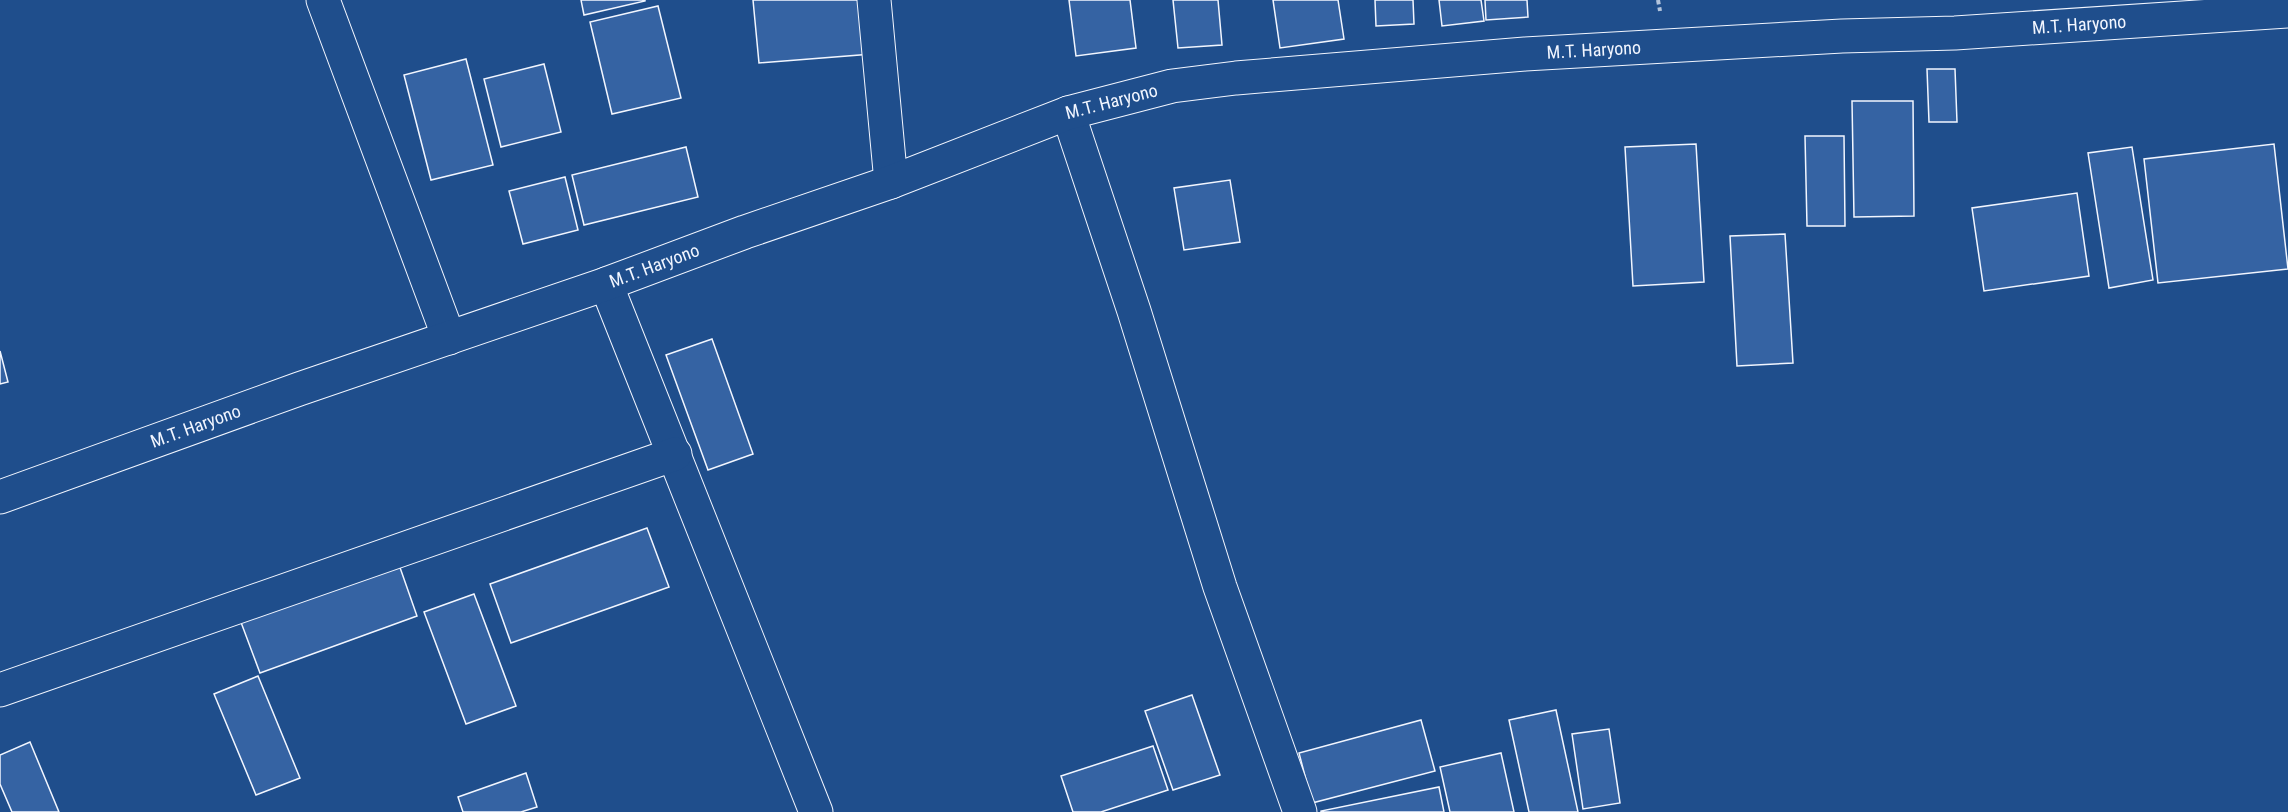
<svg xmlns="http://www.w3.org/2000/svg" width="2288" height="812" font-family="'Roboto Condensed',sans-serif">
<style>
.building{fill:#3563a3;stroke:#f2f6ff;stroke-width:1.5}
.lines{fill:none;stroke-linecap:round;stroke-linejoin:round}
.minor-casing{stroke:#f2f6ff;stroke-width:35}
.trunk-casing{stroke:#f2f6ff;stroke-width:35}
.path{stroke:#b3c4dc;stroke-width:4;stroke-dasharray:4.5 3;stroke-linecap:butt}
.minor{stroke:#1f4e8c;stroke-width:33}
.trunk{stroke:#1f4e8c;stroke-width:33}
.labels{text-anchor:middle;stroke-width:4.5;stroke-linejoin:round;paint-order:stroke}
.street-label{font-size:18px;fill:#f2f6ff;stroke:#1f4e8c}
</style>
<rect width="100%" height="100%" fill="#1f4e8c"/>
<!-- building -->
<g class="building">
<polygon points="581,0 645,0 645,1 584,15"/>
<polygon points="753,0 867,0 872,54 759,63"/>
<polygon points="1069,0 1130,0 1136,48 1076,56"/>
<polygon points="1173,0 1218,0 1222,45 1178,48"/>
<polygon points="1273,0 1338,0 1344,39 1280,48"/>
<polygon points="1375,0 1413,0 1414,24 1376,26"/>
<polygon points="1439,0 1481,0 1484,21 1442,26"/>
<polygon points="1485,0 1527,0 1528,17 1486,20"/>
<polygon points="658,6 681,98 612,114 590,22"/>
<polygon points="466,59 493,165 431,180 404,75"/>
<polygon points="544,64 561,132 501,147 484,79"/>
<polygon points="1927,69 1955,69 1957,122 1929,122"/>
<polygon points="1852,101 1913,101 1914,216 1854,217"/>
<polygon points="1805,136 1844,136 1845,226 1807,226"/>
<polygon points="1696,144 1704,282 1633,286 1625,147"/>
<polygon points="2274,144 2288,269 2158,283 2144,159"/>
<polygon points="686,147 698,197 584,225 572,175"/>
<polygon points="2132,147 2153,280 2109,288 2088,153"/>
<polygon points="565,177 578,230 523,244 509,191"/>
<polygon points="1230,180 1240,242 1184,250 1174,188"/>
<polygon points="2077,193 2089,276 1984,291 1972,208"/>
<polygon points="1785,234 1793,363 1737,366 1730,236"/>
<polygon points="712,339 753,454 708,470 666,355"/>
<polygon points="0,351 8,382 0,384"/>
<polygon points="647,528 669,587 511,643 490,584"/>
<polygon points="397,559 417,616 260,673 239,617"/>
<polygon points="474,594 516,706 466,724 424,612"/>
<polygon points="258,676 300,778 256,795 214,694"/>
<polygon points="1192,695 1220,775 1173,790 1145,711"/>
<polygon points="1556,710 1578,812 1529,812 1509,720"/>
<polygon points="1421,720 1435,771 1312,803 1299,753"/>
<polygon points="1609,729 1620,803 1583,809 1572,734"/>
<polygon points="30,742 59,812 12,812 0,784 0,755"/>
<polygon points="1153,746 1168,790 1101,812 1073,812 1061,776"/>
<polygon points="1501,753 1514,812 1450,812 1440,767"/>
<polygon points="526,773 537,807 521,812 463,812 458,797"/>
<polygon points="1439,787 1444,812 1321,812 1321,811"/>
</g>
<g class="lines">
<!-- minor casing -->
<g class="minor-casing">
<g id="minor">
<polyline points="323,0 449,338"/>
<polyline points="874,0 891,182"/>
<polyline points="1068,113 1134,311 1220,587 1300,812"/>
<polyline points="606,284 816,812"/>
<polyline points="0,690 675,454"/>
</g>
</g>
<!-- trunk casing -->
<g class="trunk-casing">
<g id="trunk">
<path id="s1" d="M0,497L299,389L606,284L745,232L891,182L1068,113L1172,86L1236,78L1525,54L1842,36L1955,33L2288,11"/>
</g>
</g>
<!-- path -->
<polyline class="path" points="1658,0 1660,11"/>
<!-- minor -->
<use href="#minor" class="minor"/>
<!-- trunk -->
<use href="#trunk" class="trunk"/>
</g>
<g class="labels">
<!-- street labels -->
<g class="street-label">
<text dy="6" stroke="none"><textPath href="#s1" startOffset="2152">M.T. Haryono</textPath></text>
<text dy="6" stroke="none"><textPath href="#s1" startOffset="1666">M.T. Haryono</textPath></text>
<text dy="6" stroke="none"><textPath href="#s1" startOffset="1180">M.T. Haryono</textPath></text>
<text dy="6" stroke="none"><textPath href="#s1" startOffset="694">M.T. Haryono</textPath></text>
<text dy="6" stroke="none"><textPath href="#s1" startOffset="208">M.T. Haryono</textPath></text>
</g>
</g>
</svg>
